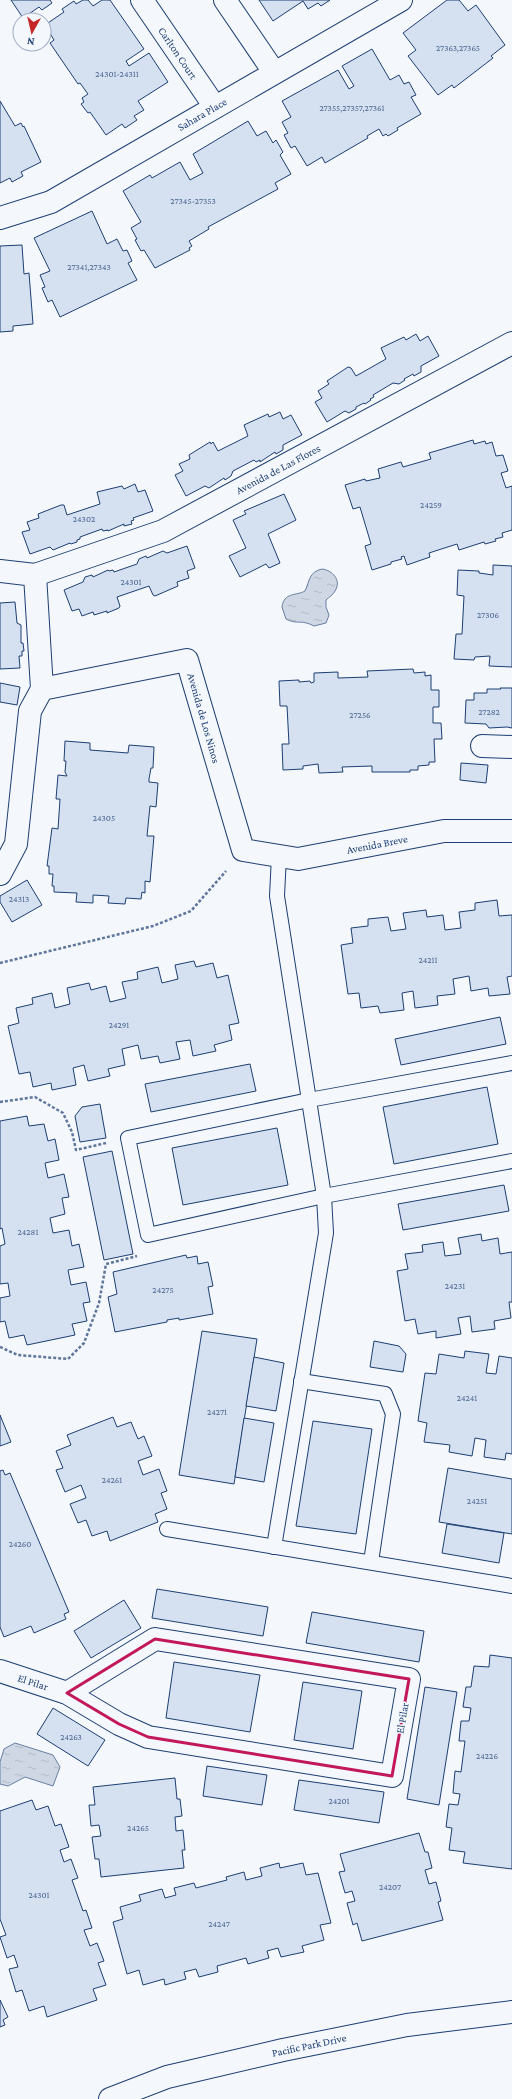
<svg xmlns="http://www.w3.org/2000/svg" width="512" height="2099" font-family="'Crimson Pro',serif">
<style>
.water{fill:url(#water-ripples);stroke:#687fa3}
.building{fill:#d5e0f0;stroke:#1d3f73}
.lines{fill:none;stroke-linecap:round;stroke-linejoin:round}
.lane-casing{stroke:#1d3f73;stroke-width:16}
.street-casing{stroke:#1d3f73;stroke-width:24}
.primary-casing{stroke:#1d3f73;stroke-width:24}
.path{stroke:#5e769c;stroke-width:2.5;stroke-dasharray:3 2;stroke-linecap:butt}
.lane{stroke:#f4f7fb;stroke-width:14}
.street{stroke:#f4f7fb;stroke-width:22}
.primary{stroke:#f4f7fb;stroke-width:22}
.marked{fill:none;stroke:#c2185b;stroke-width:3;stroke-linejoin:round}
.labels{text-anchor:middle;stroke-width:3;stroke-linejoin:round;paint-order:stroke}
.number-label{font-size:9px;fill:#4b6792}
.street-label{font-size:11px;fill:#1d3f73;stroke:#f4f7fb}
</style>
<defs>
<pattern id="water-ripples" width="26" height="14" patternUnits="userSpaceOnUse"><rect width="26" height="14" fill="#cfd7e4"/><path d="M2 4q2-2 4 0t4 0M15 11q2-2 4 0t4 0" fill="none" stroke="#b1bac7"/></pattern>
</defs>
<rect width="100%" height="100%" fill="#f4f7fb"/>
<!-- water -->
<g class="water">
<path d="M322,569C332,570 342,580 335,591C333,595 329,597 326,600V607L329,615L326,623L314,626C301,619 297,625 286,619L282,607C284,592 296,596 305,591C310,580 309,572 322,569Z"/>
<polygon points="15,1743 53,1755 60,1767 53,1786 25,1777 8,1786 0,1784 0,1762 4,1749"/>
</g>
<!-- building -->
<g class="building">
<polygon points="11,0 50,0 52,3 42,10 39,7 23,18"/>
<polygon points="83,0 88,0 93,6 102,0 110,0 144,49 126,61 129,66 149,53 168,82 138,101 144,110 134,116 137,120 125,128 122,124 106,135 90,112 88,113 81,104 84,102 82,98 88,94 80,83 78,84 50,43 54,40 45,25 64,12 62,9 74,1 76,4"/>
<polygon points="259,0 330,0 321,6 318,3 308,9 303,1 273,21"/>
<polygon points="447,0 459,0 468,11 476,5 505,45 491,56 493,58 454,88 452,85 438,95 408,56 416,50 403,33"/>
<polygon points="372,49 390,80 399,75 404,84 409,82 416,95 411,97 421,114 397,128 398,130 388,136 386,134 383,136 379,129 367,136 368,138 325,163 322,157 307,166 295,146 291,148 284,135 288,133 282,122 291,117 282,101 338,70 349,89 354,86 342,66"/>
<polygon points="0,101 15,126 21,123 23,127 24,126 41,162 21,172 23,176 12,182 10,178 0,183"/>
<polygon points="248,121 257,136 266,131 273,143 276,140 283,152 280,155 291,174 275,183 278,189 208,227 209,229 189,241 192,246 189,248 190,250 155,268 144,250 141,251 135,240 137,239 131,228 141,222 123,191 150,175 152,178 180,162 190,180 203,173 193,154"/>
<polygon points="92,211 107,244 117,239 123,251 127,250 132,261 128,263 137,280 60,317 52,300 48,302 42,288 45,287 40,275 50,271 34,238"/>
<polygon points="22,245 24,274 29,273 33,324 13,326 13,331 0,332 0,246"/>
<polygon points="416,334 420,341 428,336 439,356 421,366 421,372 414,376 413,374 404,379 405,380 399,384 393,383 373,395 374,397 370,399 371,400 365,404 364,403 356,407 356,409 349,413 345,411 327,422 315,402 322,398 318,391 329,384 327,381 348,367 351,368 356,376 386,359 381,348 404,337 406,340"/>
<polygon points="280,412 283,419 291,415 302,435 283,445 283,450 276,454 275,452 260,462 260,460 256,462 254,460 233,471 231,476 225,480 224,478 209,488 205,486 186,496 175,475 183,471 179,464 190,459 189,455 210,442 211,444 213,442 218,451 248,436 244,425 268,414 269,417"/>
<polygon points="473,440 474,444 485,441 486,444 492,442 496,456 503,455 508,471 501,473 506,488 512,486 512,530 502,533 503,537 495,539 496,541 485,544 484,542 459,550 457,544 429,553 430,557 407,565 404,556 401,557 402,559 391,562 391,564 372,570 365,546 371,544 360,507 353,509 345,485 365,479 366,481 380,478 378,469 401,462 403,467 431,459 429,453"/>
<polygon points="135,484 138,492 145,490 153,511 133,518 134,520 131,521 132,524 124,526 124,524 108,531 108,530 103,531 102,529 80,537 80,539 77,540 77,542 71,544 70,543 53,550 50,547 30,554 22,532 30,530 27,522 39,518 38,514 61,505 64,505 67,515 100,504 97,492 122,486 124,489"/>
<polygon points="284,494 296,520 268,534 280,563 269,568 266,564 240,577 229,556 246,548 233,520 246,514 244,511"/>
<polygon points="187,546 195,568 187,571 189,578 177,582 178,586 155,596 153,595 149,586 117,597 120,606 119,608 107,613 107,611 94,615 93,612 82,616 79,609 72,611 64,590 83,582 85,577 92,575 93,577 108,570 109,571 113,570 114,572 137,564 139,559 146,556 147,558 163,551 167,553"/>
<polygon points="493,565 512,566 512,667 489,666 490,656 475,657 474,660 454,659 456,634 462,634 464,596 457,595 458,570 479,571 479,573 493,575"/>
<polygon points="15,602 17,623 21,625 21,643 23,643 24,651 22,651 22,656 19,656 20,668 0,669 0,603"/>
<polygon points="413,669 414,673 425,672 425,676 431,675 431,690 439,690 439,707 433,707 433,723 441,723 442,739 434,739 435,762 429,762 429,765 418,766 418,770 410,770 410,772 372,772 372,766 342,767 343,772 319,773 318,764 303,766 303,769 283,770 282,744 289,744 287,706 280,706 279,681 299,680 299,682 310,681 311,683 314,682 314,673 338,672 338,678 368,677 367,671"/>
<polygon points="0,683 20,687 17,705 0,702"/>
<polygon points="500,688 512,688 512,728 507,727 489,728 486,724 465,723 466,700 474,700 474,693 487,693 487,689 501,689"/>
<polygon points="65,741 90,743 90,750 128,753 129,745 154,747 153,768 151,768 149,779 149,782 158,783 156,807 150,806 147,836 154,836 150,882 145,881 145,893 142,892 141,899 126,898 125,904 108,903 109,896 93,895 93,903 76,902 77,893 54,892 54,886 52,886 53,874 49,874 49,866 47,866 52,828 58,829 60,799 56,799 58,775 67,776 65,772 66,761 64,761"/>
<polygon points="461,763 488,765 486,783 460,780"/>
<polygon points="27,880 42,905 12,922 0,902 0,896"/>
<polygon points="497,900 499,916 512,915 512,976 507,977 510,994 489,996 488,988 471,991 469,976 453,979 455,994 437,996 438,1005 415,1008 413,991 402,993 404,1010 380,1013 378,1006 361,1008 359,993 348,994 341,945 353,943 351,928 368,926 368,919 388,917 391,931 406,929 403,913 426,910 427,917 443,915 445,930 461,928 459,912 475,910 475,903"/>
<polygon points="194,961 196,967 213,963 217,978 228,975 239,1023 229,1025 232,1040 214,1045 216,1051 193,1056 190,1040 176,1042 180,1059 160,1063 158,1056 141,1059 138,1045 122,1049 125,1065 108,1069 110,1076 88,1081 84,1065 73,1068 76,1085 52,1090 51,1083 33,1087 30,1072 19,1074 8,1026 19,1023 16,1008 33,1004 32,998 52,993 55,1008 70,1004 67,988 89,983 91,990 106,986 110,1002 126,998 122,982 138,979 137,972 158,967 162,983 178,979 175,965"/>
<polygon points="500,1017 506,1044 401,1065 395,1039"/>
<polygon points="250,1064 256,1091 151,1112 145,1084"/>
<polygon points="487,1087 498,1144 394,1164 383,1107"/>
<polygon points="100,1104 106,1138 80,1142 75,1116 82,1107"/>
<polygon points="27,1116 29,1126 44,1124 48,1141 55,1139 59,1160 45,1163 48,1178 64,1174 69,1197 62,1198 65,1214 50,1218 53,1233 69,1230 72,1246 79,1244 84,1267 68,1270 71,1285 86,1282 90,1302 83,1303 87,1321 72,1324 75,1335 27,1345 24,1335 9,1338 5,1321 0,1322 0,1298 10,1296 8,1283 0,1284 0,1246 5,1244 2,1228 0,1229 0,1121"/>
<polygon points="277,1128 288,1185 183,1205 172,1148"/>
<polygon points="112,1151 133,1254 104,1260 83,1157"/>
<polygon points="504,1185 509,1211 403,1230 398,1204"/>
<polygon points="481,1234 482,1241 498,1238 500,1254 512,1252 512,1302 509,1302 511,1318 494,1321 495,1329 472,1332 470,1316 458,1318 461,1334 436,1338 436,1331 418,1334 415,1319 405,1321 397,1271 408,1269 405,1254 423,1252 422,1245 443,1242 445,1256 461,1254 458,1238"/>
<polygon points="186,1255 187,1258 197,1256 198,1264 208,1262 213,1286 208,1287 213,1314 179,1320 179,1318 167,1320 167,1322 115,1332 108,1297 117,1294 113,1272"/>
<polygon points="202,1331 257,1339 234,1484 179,1475"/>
<polygon points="374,1341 399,1346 406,1354 403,1372 370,1367"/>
<polygon points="465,1351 489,1354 486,1373 496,1374 499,1356 512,1358 512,1454 506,1453 505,1460 484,1457 486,1440 475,1438 472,1456 449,1452 450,1445 424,1442 427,1423 418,1421 425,1373 436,1374 439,1354 464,1358"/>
<polygon points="254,1357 284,1363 276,1411 246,1406"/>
<polygon points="0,1415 11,1442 0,1446"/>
<polygon points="113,1417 117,1427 131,1422 138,1439 144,1436 152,1456 138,1461 143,1475 159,1469 167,1491 161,1493 167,1509 155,1514 158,1522 110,1541 107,1531 92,1536 86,1520 78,1523 70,1504 86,1498 81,1485 65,1492 56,1470 63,1468 56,1451 71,1445 67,1435"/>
<polygon points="244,1418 274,1423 264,1482 235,1477"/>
<polygon points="313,1421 372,1429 356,1534 296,1526"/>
<polygon points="448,1468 512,1479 512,1534 439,1522"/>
<polygon points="3,1470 5,1475 10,1473 69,1612 64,1614 66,1619 34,1633 31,1626 4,1637 0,1627 0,1471"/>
<polygon points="447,1524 504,1533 499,1563 442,1553"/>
<polygon points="157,1589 268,1607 263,1636 152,1618"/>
<polygon points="124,1600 141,1628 91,1658 74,1631"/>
<polygon points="312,1612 424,1631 419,1662 306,1643"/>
<polygon points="490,1655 512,1658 512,1869 463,1863 465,1852 449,1850 452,1828 446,1827 449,1804 458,1805 460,1794 453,1793 455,1771 461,1772 465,1741 459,1741 461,1721 469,1721 471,1708 463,1707 466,1687 471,1687 474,1666 489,1667"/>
<polygon points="174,1662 260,1675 250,1732 166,1718"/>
<polygon points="303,1682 362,1691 353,1749 294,1740"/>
<polygon points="425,1687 457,1692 439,1805 407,1799"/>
<polygon points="53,1708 105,1740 88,1766 37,1734"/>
<polygon points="207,1766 267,1775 262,1805 203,1796"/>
<polygon points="175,1778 177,1799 180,1799 182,1816 175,1817 176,1831 183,1830 185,1850 182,1850 184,1868 101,1877 99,1859 95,1859 92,1837 101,1836 99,1825 91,1826 89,1805 95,1805 93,1787"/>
<polygon points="299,1780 384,1792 379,1823 294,1810"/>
<polygon points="32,1800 36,1810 48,1806 55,1826 61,1824 69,1847 60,1850 64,1862 71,1859 78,1878 72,1880 83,1911 86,1910 92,1928 84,1930 90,1946 97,1943 104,1961 98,1963 106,1985 93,1989 97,2000 47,2017 44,2006 29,2011 22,1990 16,1992 9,1969 18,1967 14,1955 7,1958 0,1937 6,1935 0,1919 0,1811"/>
<polygon points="419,1833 425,1852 428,1852 432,1868 425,1870 429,1884 436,1882 441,1901 438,1902 443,1920 362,1941 357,1923 353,1925 347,1903 355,1901 352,1891 345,1893 339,1872 345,1871 340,1854"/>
<polygon points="279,1863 280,1868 303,1863 306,1875 318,1873 331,1923 320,1925 324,1940 302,1946 304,1952 281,1957 278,1948 267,1951 269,1958 248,1964 246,1958 217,1966 218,1972 199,1977 196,1969 184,1972 186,1979 165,1985 164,1979 143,1985 139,1970 127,1974 113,1922 123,1919 120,1907 141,1901 139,1895 162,1889 165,1898 176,1895 174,1888 194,1883 196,1888 227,1880 226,1877 244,1872 246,1880 262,1876 260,1868"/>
<polygon points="0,2000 8,2017 3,2020 5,2025 0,2027"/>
</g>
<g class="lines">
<!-- lane casing -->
<g class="lane-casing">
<g id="lane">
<polyline points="512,1063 309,1100 128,1138 148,1235 324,1196 512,1161"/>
<polyline points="301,1381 385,1394 393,1414 371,1562"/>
<polyline points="167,1529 512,1586"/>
<polyline points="274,1547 326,1233 324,1196 277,896 279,856"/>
</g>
</g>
<!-- street casing -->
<g class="street-casing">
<g id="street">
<polyline points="142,0 215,107"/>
<polyline points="225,0 274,72"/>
<polyline points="0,218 51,202 401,0"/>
<polyline points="0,571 35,575 42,689 30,711 16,844 0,874"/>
<polyline points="35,575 163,531 512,343"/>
<polyline points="42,689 187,660 243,850 298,859 444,831 512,831"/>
<polyline points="482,746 512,747"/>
<polyline points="0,1671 67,1693 119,1724 148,1737 392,1776 409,1679 155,1639 67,1693"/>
</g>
</g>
<!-- primary casing -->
<g class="primary-casing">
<polyline id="primary" points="110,2099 167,2077 283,2050 407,2025 512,2012"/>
</g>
<!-- path -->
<g class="path">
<polyline points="0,963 153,926 191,911 226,871"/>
<polyline points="0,1102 35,1097 63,1113 72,1132 76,1150 106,1143"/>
<polyline points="0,1347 18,1355 68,1359 84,1343 99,1303 106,1264 137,1256"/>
</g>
<!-- lane -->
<use href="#lane" class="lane"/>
<!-- street -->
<use href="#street" class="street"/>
<!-- primary -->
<use href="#primary" class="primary"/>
</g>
<!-- marked area -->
<path class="marked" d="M155,1639L409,1679L392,1776L148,1737L119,1724L67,1693Z"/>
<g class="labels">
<!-- number labels -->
<g class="number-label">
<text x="458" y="51">27363,27365</text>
<text x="117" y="77">24301-24311</text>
<text x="352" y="111">27355,27357,27361</text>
<text x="193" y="204">27345-27353</text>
<text x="89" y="270">27341,27343</text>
<text x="431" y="508">24259</text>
<text x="84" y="522">24302</text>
<text x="131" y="585">24301</text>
<text x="488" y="618">27306</text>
<text x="489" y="715">27282</text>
<text x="360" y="718">27256</text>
<text x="104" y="821">24305</text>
<text x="19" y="902">24313</text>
<text x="428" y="963">24211</text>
<text x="119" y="1028">24291</text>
<text x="28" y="1235">24281</text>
<text x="455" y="1289">24231</text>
<text x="163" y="1293">24275</text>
<text x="467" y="1401">24241</text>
<text x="217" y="1415">24271</text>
<text x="112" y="1483">24261</text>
<text x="477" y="1504">24251</text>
<text x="20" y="1547">24260</text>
<text x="71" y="1740">24263</text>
<text x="487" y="1759">24226</text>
<text x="339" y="1804">24201</text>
<text x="138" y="1831">24265</text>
<text x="390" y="1890">24207</text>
<text x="39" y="1898">24301</text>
<text x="219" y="1927">24247</text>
</g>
<!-- street labels -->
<g class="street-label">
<text transform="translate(178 53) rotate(56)" y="4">Carlton Court</text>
<text transform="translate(202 114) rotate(-30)" y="4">Sahara Place</text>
<text transform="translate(278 469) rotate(-28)" y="4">Avenida de Las Flores</text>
<text transform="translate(204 718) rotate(74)" y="4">Avenida de Los Ninos</text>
<text transform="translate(377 844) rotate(-11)" y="4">Avenida Breve</text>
<text transform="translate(33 1682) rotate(18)" y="4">El Pilar</text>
<text transform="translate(402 1718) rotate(-80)" y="4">El Pilar</text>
<text transform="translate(309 2045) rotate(-12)" y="4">Pacific Park Drive</text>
</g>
</g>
<!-- north arrow -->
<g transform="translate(32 32) rotate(188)"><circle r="19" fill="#f4f7fb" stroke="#9eadc5"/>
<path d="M0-3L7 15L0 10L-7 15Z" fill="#c62828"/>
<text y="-6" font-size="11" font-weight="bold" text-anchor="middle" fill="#1d3f73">N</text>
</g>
</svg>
